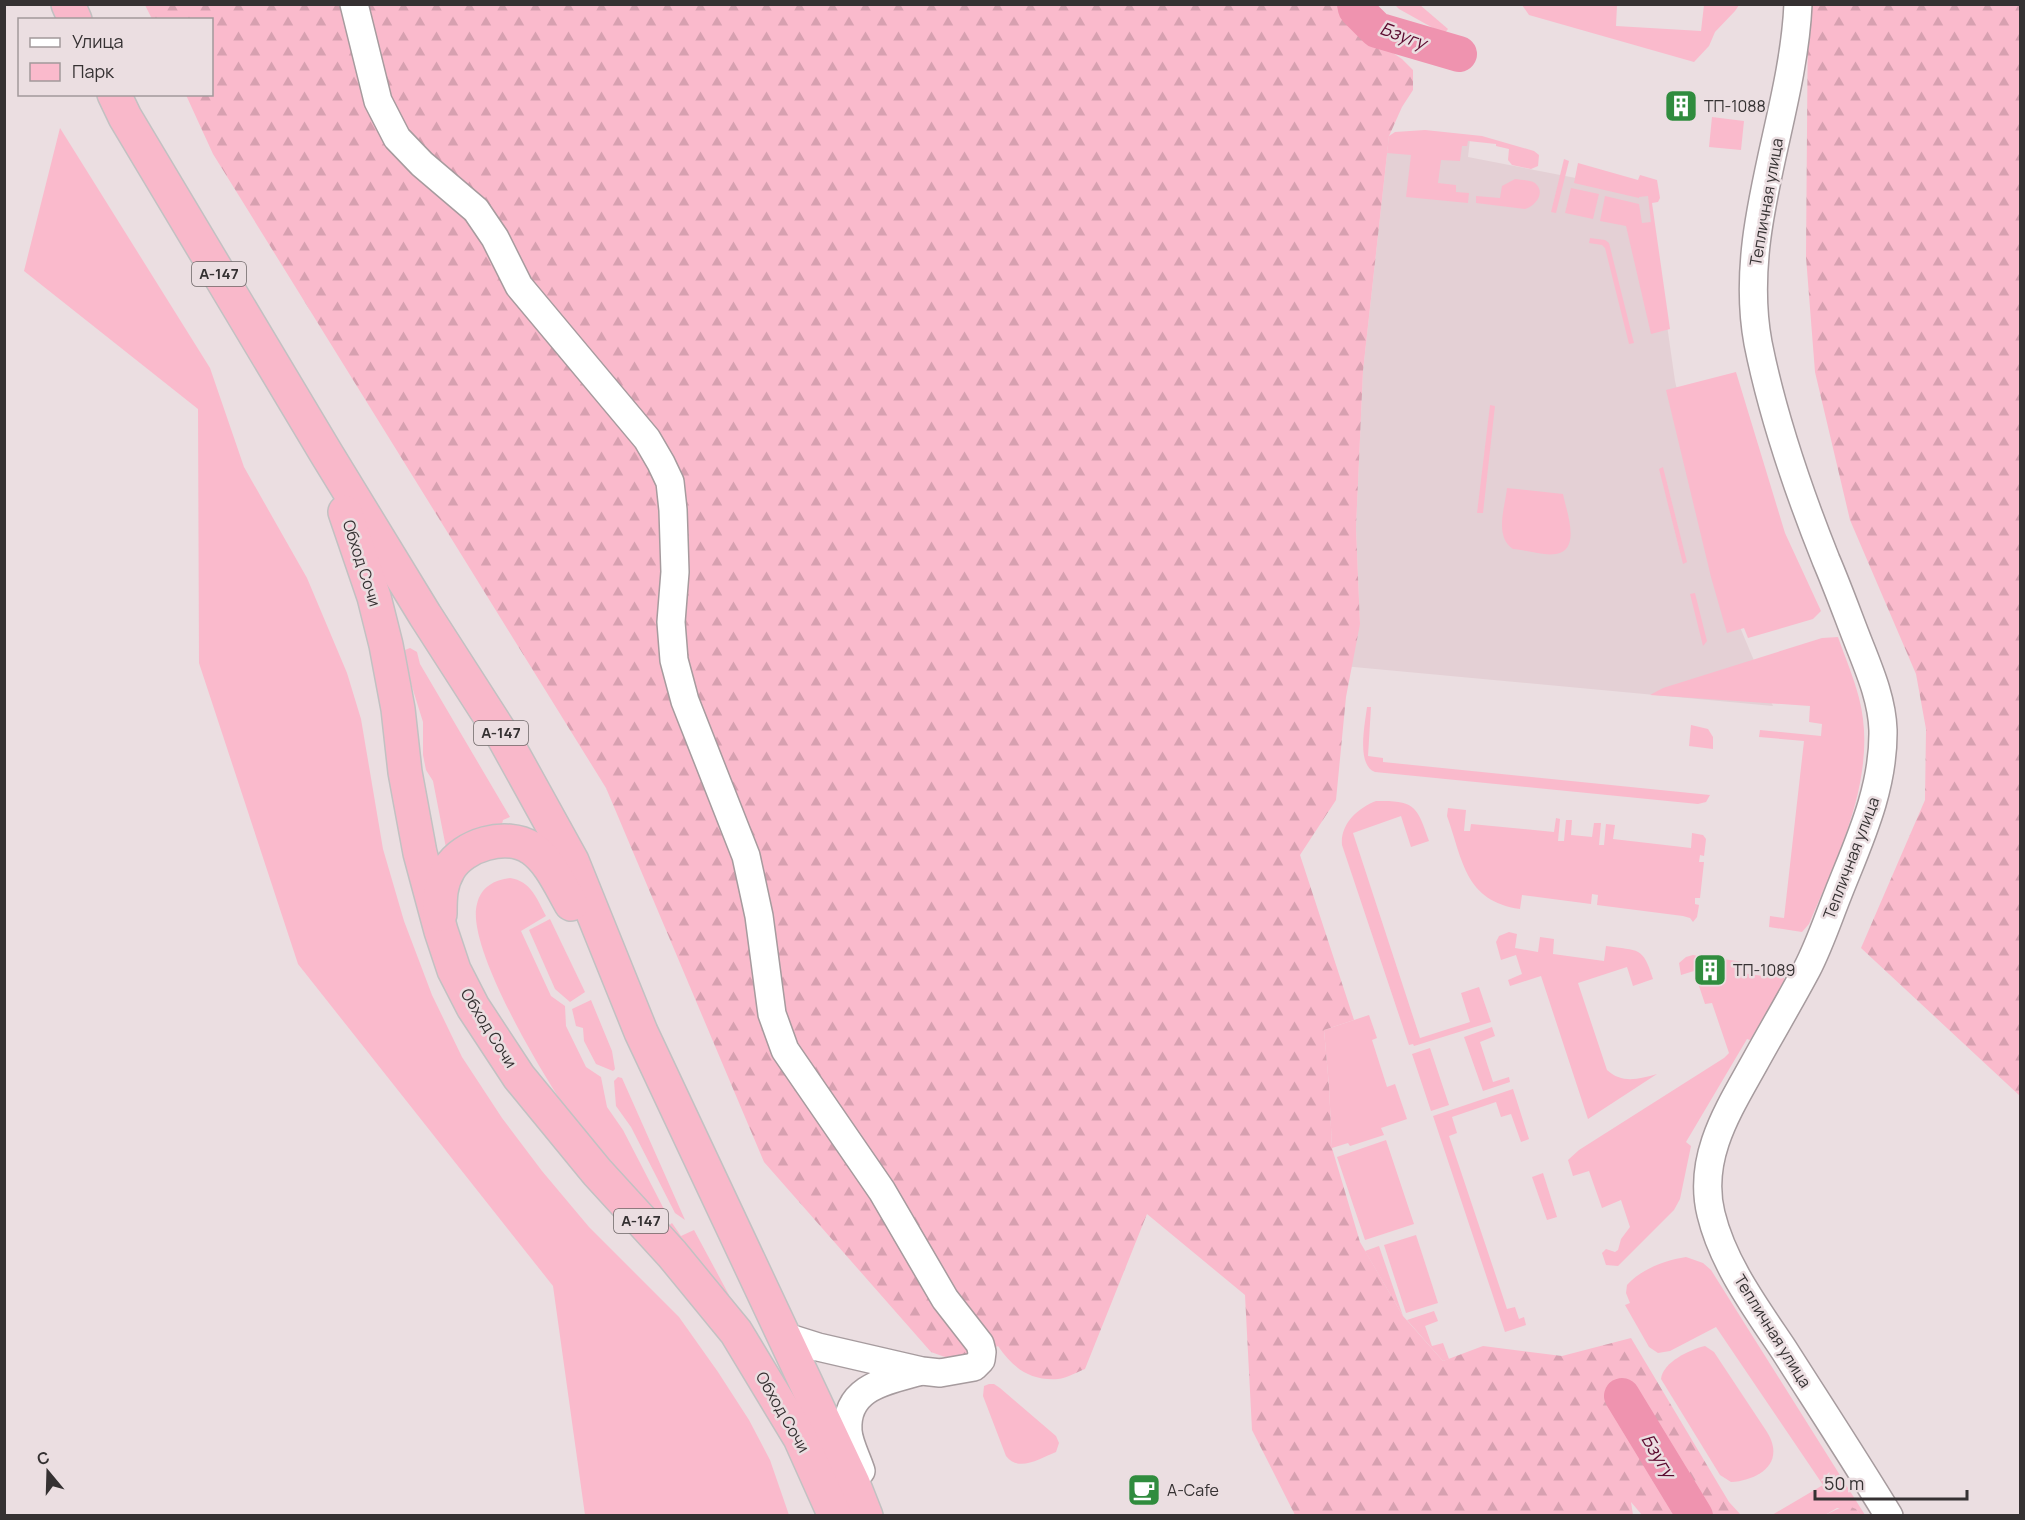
<svg xmlns="http://www.w3.org/2000/svg" width="2025" height="1520" font-family="Manrope,sans-serif">
<style>
.built{fill:#e4d0d5}
.green{fill:#fabacc}
.forest{fill:url(#forest-firs)}
.lines{fill:none;stroke-linecap:round;stroke-linejoin:round}
.river{stroke:#ef93af;stroke-width:36}
.minor-casing{stroke:#a69b9e;stroke-width:30}
.highway-casing{stroke:#c2c1c2;stroke-width:36}
.minor{stroke:#fff;stroke-width:27}
.highway{stroke:#f9b8ca;stroke-width:33}
.labels{text-anchor:middle;stroke-width:5;stroke-linejoin:round;paint-order:stroke}
.shield{fill:#ebdee1;stroke:#6c6566;stroke-width:1.5}
.shield-label{font-size:15px;font-weight:bold;fill:#353132}
.poi-label{font-size:16px;fill:#353132;stroke:#ebdee1;text-anchor:start}
.street-label{font-size:16px;fill:#353132;stroke:#ebdee1}
.water-label{font-size:18px;font-style:italic;fill:#5c0a2f;stroke:#ebdee1}
</style>
<defs>
<pattern id="forest-firs" width="22" height="20" patternUnits="userSpaceOnUse" patternTransform="scale(1.5)"><rect width="22" height="20" fill="#fabacc"/><path d="M5 1l3.5 6h-7zM16 11l3.5 6h-7z" fill="#d7a0b0"/></pattern>
</defs>
<rect width="100%" height="100%" fill="#ebdee1"/>
<!-- built -->
<polygon class="built" points="1389,136 1470,139 1468,157 1648,192 1675,381 1719,577 1773,706 1343,666 1360,623 1356,528 1363,371"/>
<!-- green -->
<g class="green">
<polygon points="1395,5 1420,5 1448,29 1444,34 1399,9"/>
<polygon points="1522,5 1617,5 1616,26 1701,31 1704,5 1739,5 1735,11 1715,32 1709,46 1694,62 1529,15"/>
<polygon points="1712,117 1744,121 1741,150 1709,147"/>
<polygon points="60,128 210,368 244,467 307,578 347,673 361,719 383,849 404,921 432,995 462,1057 502,1118 542,1171 589,1227 679,1317 718,1372 749,1420 770,1460 789,1515 585,1515 553,1286 298,964 199,663 198,409 24,271"/>
<polygon points="1425,130 1482,136 1534,151 1539,155 1538,166 1531,169 1512,165 1508,160 1509,149 1496,146 1496,144 1468,141 1467,146 1462,146 1460,161 1441,160 1438,183 1456,185 1456,192 1469,193 1468,203 1406,197 1411,155 1387,153 1389,136 1395,132"/>
<polygon points="1564,159 1569,161 1556,213 1551,212"/>
<polygon points="1578,163 1638,180 1640,175 1657,180 1660,198 1658,202 1652,203 1670,329 1651,334 1626,226 1600,221 1605,196 1639,204 1642,223 1651,222 1648,196 1639,197 1639,198 1574,183"/>
<path d="M1515,179C1521,180 1530,180 1535,183C1546,192 1536,206 1525,209L1476,203V196L1500,198L1502,186Z"/>
<polygon points="1571,188 1599,194 1593,219 1565,213"/>
<polygon points="1590,238 1605,240 1609,243 1634,343 1629,344 1605,248 1602,245 1589,243"/>
<polygon points="1736,372 1785,533 1821,611 1813,619 1748,638 1744,628 1727,633 1711,577 1666,390"/>
<polygon points="1490,405 1495,406 1483,513 1477,513"/>
<polygon points="1663,467 1687,562 1683,564 1659,469"/>
<path d="M1507,488L1563,494C1566,510 1582,550 1556,554C1543,556 1526,550 1513,549C1494,537 1505,507 1507,488Z"/>
<polygon points="1695,593 1707,641 1703,646 1690,594"/>
<path d="M1838,637C1845,657 1854,678 1859,698C1879,774 1838,856 1809,924L1802,932L1769,927L1770,916L1784,918L1804,741L1759,737L1760,730L1821,736L1822,724L1809,722L1810,706L1650,695L1663,688L1822,638Z"/>
<polygon points="410,648 417,652 420,664 510,817 503,820 502,824 490,826 447,853 433,781 426,770 423,755 423,722 404,661 405,650"/>
<path d="M1367,707H1371L1368,756L1383,758V762L1710,795L1706,802L1698,804L1375,772C1356,765 1365,724 1367,707Z"/>
<polygon points="1691,725 1708,729 1713,737 1713,749 1689,746"/>
<path d="M1376,801C1415,800 1417,806 1429,841L1411,847L1401,816L1353,833L1420,1038L1470,1022L1461,993L1479,987L1491,1022L1414,1046L1413,1044L1409,1045L1342,845C1340,824 1358,808 1376,801Z"/>
<path d="M1448,808L1466,810L1464,831H1470L1471,824L1554,832L1556,818L1560,819L1558,841H1564L1566,820H1572L1571,835L1592,837L1594,823H1601L1599,845H1604L1606,824L1615,825L1613,839L1691,848L1692,833L1703,835L1706,839L1704,856L1700,855L1699,862H1704L1700,898H1695V904L1699,905L1697,917L1693,922L1690,918L1683,916L1597,905L1598,895L1592,894L1591,904L1522,895L1520,909C1465,901 1463,861 1447,816Z"/>
<path d="M510,878C531,881 537,899 546,916L521,931L551,996L565,1006L566,1026L586,1067L601,1077L607,1107L623,1130L666,1213L663,1218H660C637,1193 613,1170 591,1144C560,1106 464,950 477,904C481,887 494,880 510,878Z"/>
<polygon points="550,919 585,992 570,1002 555,989 529,930"/>
<path d="M1509,932L1517,934L1515,948L1538,952L1540,937L1554,939L1553,954L1604,961L1606,946C1639,951 1643,946 1653,979L1633,986L1627,967L1578,983L1607,1070C1622,1084 1639,1079 1657,1074L1588,1119L1541,976L1510,986L1508,980L1522,974L1516,955L1501,960L1496,942L1499,936Z"/>
<polygon points="1693,955 1698,956 1697,970 1700,977 1720,978 1724,972 1723,959 1743,962 1742,973 1763,976 1766,967 1783,974 1785,982 1750,1040 1747,1039 1686,1142 1691,1146 1680,1199 1674,1210 1618,1266 1606,1265 1602,1253 1606,1249 1615,1252 1618,1250 1621,1239 1630,1227 1621,1200 1602,1208 1589,1171 1573,1176 1568,1160 1579,1150 1724,1058 1729,1053 1712,1003 1705,1004 1694,971 1681,975 1679,963 1686,957"/>
<polygon points="591,1000 612,1051 615,1069 613,1071 596,1064 584,1041 583,1028 576,1026 572,1009"/>
<polygon points="1369,1015 1377,1038 1372,1040 1387,1087 1395,1084 1407,1119 1381,1128 1384,1135 1350,1146 1348,1143 1332,1148 1329,1086 1324,1030"/>
<polygon points="1492,1027 1495,1036 1480,1042 1493,1082 1509,1077 1510,1082 1483,1091 1464,1037"/>
<polygon points="1430,1048 1449,1105 1431,1111 1412,1054"/>
<polygon points="618,1077 622,1078 685,1220 675,1213 631,1127 616,1106 614,1081"/>
<polygon points="1513,1089 1529,1139 1521,1142 1511,1114 1501,1117 1496,1102 1452,1117 1457,1133 1449,1136 1507,1309 1515,1307 1519,1319 1524,1317 1526,1325 1505,1332 1433,1116"/>
<polygon points="1386,1140 1414,1224 1365,1240 1337,1157"/>
<polygon points="1543,1173 1557,1217 1547,1220 1532,1177"/>
<polygon points="672,1223 681,1236 694,1230 729,1295 725,1295 667,1227"/>
<polygon points="1416,1235 1438,1303 1406,1313 1384,1245"/>
<polygon points="1379,1246 1403,1316 1365,1251"/>
<path d="M1686,1257L1703,1263L1711,1270L1865,1515H1860L1856,1509L1837,1508L1825,1515H1772L1823,1485L1716,1327L1670,1351L1658,1353L1649,1347L1625,1305L1630,1303L1626,1293L1627,1285C1641,1269 1666,1260 1686,1257Z"/>
<polygon points="1434,1311 1438,1321 1425,1326 1432,1346 1443,1343 1449,1359 1443,1361 1407,1320"/>
<path d="M1705,1346L1714,1352L1767,1432C1786,1463 1759,1480 1731,1482L1720,1475L1661,1379C1663,1362 1689,1350 1705,1346Z"/>
<path d="M989,1384H994L1000,1388L1056,1436L1059,1443L1056,1452C1040,1458 1019,1473 1006,1456L983,1396L984,1386Z"/>
</g>
<!-- forest -->
<g class="forest">
<path d="M1343,4L1351,25L1402,59L1413,70V90L1402,107L1389,136L1363,371L1356,528L1360,624L1346,697L1336,800L1300,855L1354,1020L1324,1030L1329,1086L1332,1148L1360,1242L1403,1316L1443,1361L1483,1346L1562,1356L1631,1338L1729,1502L1741,1515H1642L1631,1502L1633,1515H1295L1252,1430L1245,1295L1147,1214L1085,1369C1077,1372 1067,1378 1058,1379C1030,1381 1013,1368 998,1346C964,1363 967,1365 931,1352L764,1162L606,788L213,154L186,95L212,94V20L152,19L145,5Z"/>
<polygon points="1808,5 2020,5 2020,1096 1861,948 1925,800 1926,729 1916,674 1850,520 1815,372 1806,257"/>
<polygon points="1846,1505 1856,1509 1860,1515 1825,1515"/>
</g>
<g class="lines">
<!-- river -->
<g class="river">
<polyline points="1355,4 1356,9 1377,30 1459,54"/>
<polyline points="1622,1396 1695,1516"/>
</g>
<!-- minor casing -->
<g class="minor-casing">
<g id="minor">
<polyline points="354,4 378,101 397,138 422,164 476,210 495,238 519,286 647,439 661,463 670,482 673,510 675,572 671,622 674,660 685,701 746,856 759,916 772,1014 785,1050 882,1191 945,1299 980,1344 982,1352 981,1360 974,1367 940,1373 922,1371 818,1347 783,1336"/>
<path d="M1798,4C1793,117 1737,229 1758,343C1773,418 1798,490 1826,560C1838,588 1848,616 1859,644C1870,672 1882,700 1883,730C1884,789 1859,841 1838,894C1828,919 1819,946 1807,969C1790,1001 1772,1031 1755,1062C1729,1109 1697,1157 1711,1214C1723,1264 1756,1308 1784,1350C1819,1405 1855,1460 1889,1516"/>
<path d="M861,1471C857,1458 849,1444 848,1431C845,1388 885,1381 918,1372"/>
</g>
</g>
<!-- highway casing -->
<g class="highway-casing">
<g id="highway">
<polyline points="68,4 75,20"/>
<polyline points="114,94 125,117 326,453 425,615 504,738 572,861 641,1032 853,1483 866,1516"/>
<polyline points="345,512 374,597 386,645 398,709 405,772 420,853 441,931 454,970 473,1007 519,1077 597,1172 672,1254 736,1332 800,1438 835,1516"/>
<path d="M440,914C440,898 440,884 449,869C463,845 506,832 531,848C550,861 560,885 571,904"/>
</g>
</g>
<!-- minor -->
<use href="#minor" class="minor"/>
<!-- highway -->
<use href="#highway" class="highway"/>
</g>
<!-- icons -->
<defs>
<g id="building-square" transform="scale(1.725)"><rect x="-9" y="-9" width="18" height="18" rx="4" fill="#308c3e" stroke="#ebdee1"/><path d="M-4-6H4V6H1V3H-1V6H-4ZM-2.5-4.3h1.7v1.8h-1.7ZM.8-4.3h1.7v1.8H.8ZM-2.5-1h1.7V.8h-1.7ZM.8-1h1.7V.8H.8Z" fill="#fff"/></g>
<g id="cafe-square" transform="scale(1.725)"><rect x="-9" y="-9" width="18" height="18" rx="4" fill="#308c3e" stroke="#ebdee1"/><path d="M-5.5-4.5H6V0H3Q3 3.5 0 3.5H-2.5Q-5.5 3.5-5.5 0ZM3-3.2v2h1.7v-2ZM-6 4.5H4V6H-6Z" fill="#fff"/></g>
</defs>
<g fill-rule="evenodd">
<use href="#building-square" x="1681" y="106"/>
<use href="#building-square" x="1710" y="970"/>
<use href="#cafe-square" x="1144" y="1490"/>
</g>
<g class="labels">
<!-- shield labels -->
<g class="shield">
<rect x="192" y="262" width="54" height="24" rx="4.5"/>
<rect x="474" y="721" width="54" height="24" rx="4.5"/>
<rect x="614" y="1209" width="54" height="24" rx="4.5"/>
</g>
<g class="shield-label">
<text x="219" y="279">А-147</text>
<text x="501" y="738">А-147</text>
<text x="641" y="1226">А-147</text>
</g>
<!-- poi labels -->
<g class="poi-label">
<text x="1704" y="112">ТП-1088</text>
<text x="1733" y="976">ТП-1089</text>
<text x="1167" y="1496">A-Cafe</text>
</g>
<!-- street labels -->
<g class="street-label">
<text transform="translate(1766 202) rotate(-80)" y="6">Тепличная улица</text>
<text transform="translate(362 563) rotate(72)" y="6">Обход Сочи</text>
<text transform="translate(1851 858) rotate(-69)" y="6">Тепличная улица</text>
<text transform="translate(489 1028) rotate(58)" y="6">Обход Сочи</text>
<text transform="translate(1773 1331) rotate(58)" y="6">Тепличная улица</text>
<text transform="translate(783 1412) rotate(60)" y="6">Обход Сочи</text>
</g>
<!-- water labels -->
<g class="water-label">
<text transform="translate(1403 36) rotate(20)" y="6">Бзугу</text>
<text transform="translate(1658 1456) rotate(59)" y="6">Бзугу</text>
</g>
</g>
<!-- border -->
<rect width="2025" height="1520" fill="none" stroke="#353132" stroke-width="12"/>
<!-- legend -->
<rect x="18" y="18" width="195" height="78" fill="#ebdee1" stroke="#a2999b" stroke-width="1.5"/>
<rect x="30" y="38" width="30" height="9" fill="#ffffff" stroke="#a2999b" stroke-width="1.5"/>
<text x="72" y="48" font-size="18" fill="#353132">Улица</text>
<rect x="30" y="63" width="30" height="18" fill="#fabacc" stroke="#a2999b" stroke-width="1.5"/>
<text x="72" y="78" font-size="18" fill="#353132">Парк</text>
<!-- north arrow -->
<g transform="translate(48 1472) rotate(341)" stroke="#ebdee1" stroke-width="4.5" paint-order="stroke">
<path d="M0-4.5L10 22L0 15L-10 22Z" fill="#353132"/>
<text y="-9" font-size="16" font-weight="bold" text-anchor="middle" fill="#353132">С</text>
</g>
<!-- scale -->
<path d="M1815 1490v9h152v-9" fill="none" stroke="#353132" stroke-width="3"/>
<text x="1824" y="1490" font-size="18" fill="#353132" stroke="#ebdee1" stroke-width="4.5" paint-order="stroke">50 m</text>
</svg>
